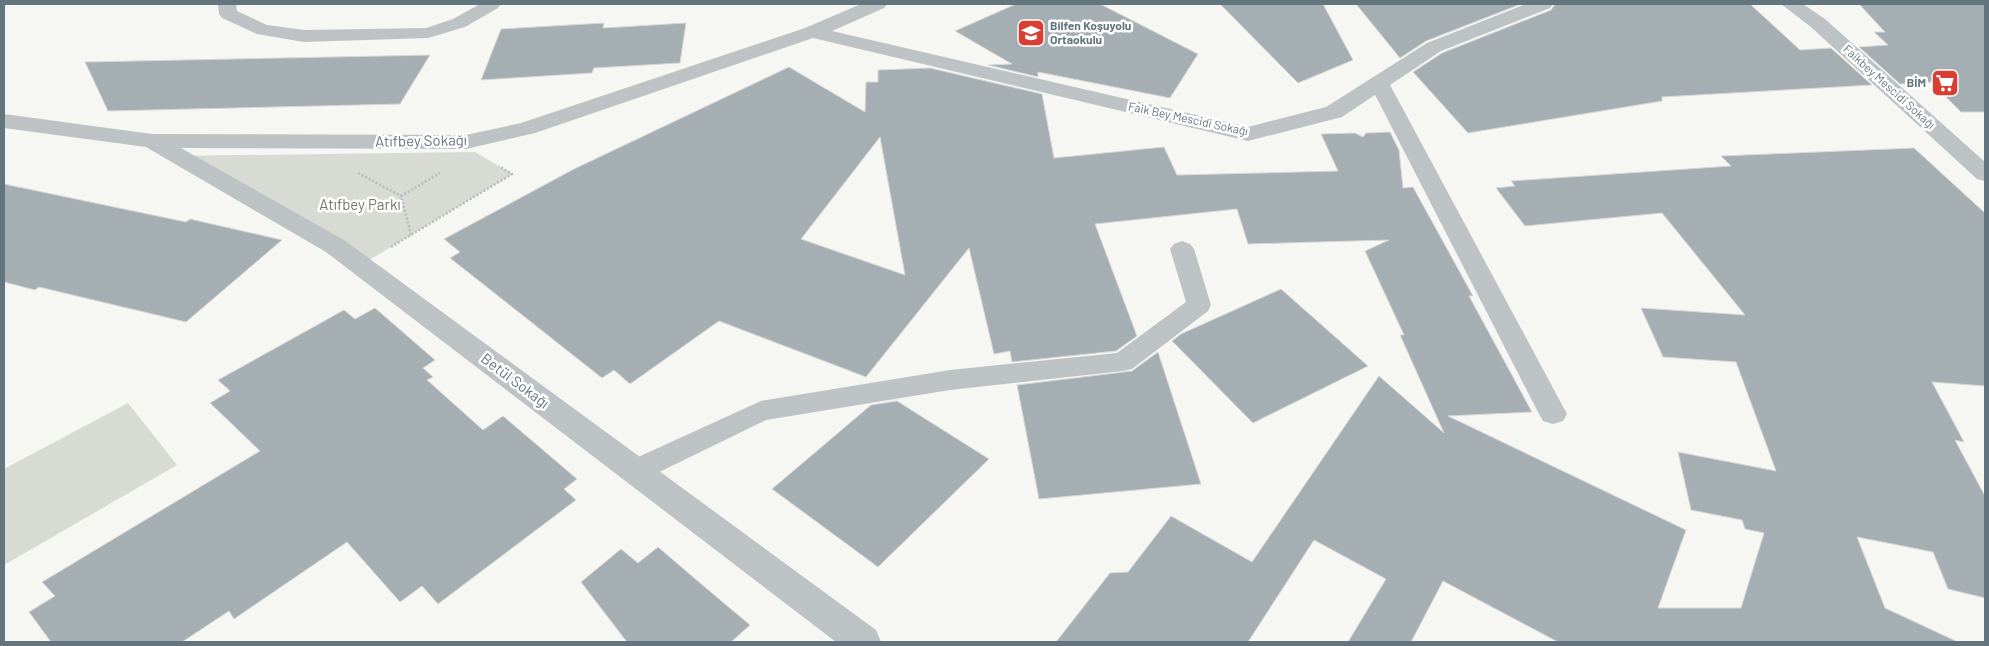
<svg xmlns="http://www.w3.org/2000/svg" width="1989" height="646" font-family="Barlow,sans-serif">
<style>
.green{fill:#d7dbd3}
.building{fill:#a5afb3;stroke:#d8d8d6;fill-rule:evenodd}
.lines{fill:none;stroke-linecap:round;stroke-linejoin:round}
.path{stroke:#b6babc;stroke-width:2.5;stroke-dasharray:2 2;stroke-linecap:butt}
.service{fill:#bdc3c5;fill-rule:evenodd}
.minor{fill:#bdc3c5;fill-rule:evenodd}
.labels{text-anchor:middle;stroke-width:5;stroke-linejoin:round;paint-order:stroke}
.far-poi-label{font-size:12px;font-weight:bold;fill:#63767d;stroke:#fff;text-anchor:start}
.far-street-label{font-size:12px;fill:#63767d;stroke:#fff}
.street-label{font-size:15px;fill:#63767d;stroke:#fff}
.park-label{font-size:15px;fill:#6d7a66;stroke:#fff}
</style>
<rect width="100%" height="100%" fill="#f6f6f3"/>
<!-- green -->
<g class="green">
<polygon points="475,152 512,174 361,265 169,156"/>
<polygon points="128,403 177,465 4,565 4,469"/>
</g>
<!-- building -->
<g class="building">
<polygon points="1016,4 1100,4 1198,54 1170,98 1038,72 1038,77 988,65 1012,64 955,31"/>
<polygon points="1220,4 1323,4 1353,60 1298,83"/>
<polygon points="1356,4 1521,4 1426,41 1400,58"/>
<polygon points="1555,4 1750,4 1800,50 1831,48 1872,85 1662,97 1662,101 1468,133 1413,72 1442,53 1551,10"/>
<polygon points="1859,4 1985,4 1985,112 1961,112 1931,82 1900,84 1859,47 1888,45 1874,32 1885,32"/>
<polygon points="604,23 603,28 686,23 680,63 594,68 592,73 481,80 501,29"/>
<polygon points="430,55 400,104 108,111 85,62"/>
<path d="M789,67L865,112L866,82H878V70L930,68L1042,94L1054,158L1164,147L1177,175L1338,171L1321,134L1355,133L1363,137L1366,133L1390,132L1399,150L1403,188L1413,187L1473,296H1469L1532,412L1448,416L1686,530L1658,608H1741L1764,533L1745,529L1742,520L1691,510L1678,452L1776,471L1736,362L1663,357L1641,308L1745,315L1662,213L1525,226L1496,188L1515,186L1511,181L1731,166L1721,156L1914,148L1985,213V386L1932,382L1964,442L1955,440L1985,496V598L1948,589L1933,552L1857,537L1885,608L1958,642H1558L1443,581L1411,642H1348L1386,579L1314,540L1248,642H1056L1110,573L1128,572L1171,516L1252,562L1379,376L1444,433L1400,335H1404L1365,251L1389,240L1248,244L1237,209L1095,224L1137,336L1116,351L1012,362L1010,351L994,354L969,248L866,377L719,321L630,384L614,370L602,378L450,258L460,252L444,239L574,169ZM880,137L905,275L801,239Z"/>
<polygon points="4,184 186,222 190,219 282,240 186,322 39,287 35,290 4,282"/>
<polygon points="1281,289 1368,366 1253,423 1172,341 1181,334"/>
<polygon points="375,308 435,360 423,368 433,377 427,380 483,430 503,416 577,479 564,489 576,500 438,604 422,586 400,602 347,542 234,619 229,611 182,642 51,642 29,612 55,596 42,582 260,451 210,403 230,391 218,380 344,310 355,319"/>
<polygon points="1158,352 1201,484 1039,499 1017,385 1132,371"/>
<polygon points="897,401 989,459 878,567 772,489 871,405"/>
<polygon points="658,547 700,583 750,625 731,642 627,642 581,582 621,549 638,563"/>
</g>
<g class="lines">
<!-- path -->
<g class="path">
<polyline points="358,173 401,196"/>
<polyline points="411,235 401,196 440,173"/>
<polyline points="391,247 512,174 499,166"/>
</g>
<!-- service -->
<g class="service">
<polygon points="218,4 236,4 237,11 267,25 304,30 426,28 453,19 480,4 501,4 498,8 465,27 428,38 304,42 257,34 222,18 219,14"/>
<polygon points="1379,77 1386,79 1389,83 1567,414 1563,421 1553,424 1543,421 1539,414 1369,83 1372,79"/>
<polygon points="1182,241 1190,244 1194,249 1211,305 1208,311 1132,369 1123,371 950,390 766,420 645,479 635,482 625,479 621,471 625,463 761,401 950,370 1117,353 1186,302 1170,249 1174,244"/>
</g>
<!-- minor -->
<g class="minor">
<polygon points="861,4 887,4 884,8 832,31 1248,127 1326,107 1427,43 1526,4 1553,4 1550,8 1441,51 1342,117 1248,141 813,38 535,133 466,149 181,148 344,240 876,630 881,642 836,642 326,252 146,147 4,128 4,114 152,134 466,135 521,123 805,28"/>
<polygon points="1781,4 1803,4 1825,19 1985,162 1985,181 1977,179 1811,27"/>
</g>
</g>
<!-- icons -->
<defs>
<g id="school-square" transform="scale(1.4375)"><rect x="-9" y="-9" width="18" height="18" rx="4" fill="#d83e32" stroke="#fff"/><path d="M0-5L7-2L0 1L-7-2ZM-4 1L0 2.5L4 1V4Q0 6-4 4Z" fill="#fff"/></g>
<g id="supermarket-square" transform="scale(1.4375)"><rect x="-9" y="-9" width="18" height="18" rx="4" fill="#d83e32" stroke="#fff"/><path d="M-6-5.5h2.5l.6 2H6L4.5 2H-2.5L-4.4-4H-6ZM-1.5 3.2a1.3 1.3 0 1 0 .1 0ZM3 3.2a1.3 1.3 0 1 0 .1 0Z" fill="#fff"/></g>
</defs>
<g fill-rule="evenodd">
<use href="#school-square" x="1031" y="33"/>
<use href="#supermarket-square" x="1945" y="83"/>
</g>
<g class="labels">
<!-- far-poi labels -->
<g class="far-poi-label">
<text x="1050" y="30">Bilfen Koşuyolu<tspan x="1050" dy="14">Ortaokulu</tspan></text>
<text x="1926" y="87" text-anchor="end">BİM</text>
</g>
<!-- far-street labels -->
<g class="far-street-label">
<text transform="translate(1889 87) rotate(42)" y="4">Faikbey Mescidi Sokağı</text>
<text transform="translate(1188 119) rotate(12)" y="4">Faik Bey Mescidi Sokağı</text>
</g>
<!-- street labels -->
<g class="street-label">
<text transform="translate(421 141) rotate(-1)" y="5">Atıfbey Sokağı</text>
<text transform="translate(515 381) rotate(37)" y="5">Betül Sokağı</text>
</g>
<!-- park labels -->
<g class="park-label">
<text x="360" y="210">Atıfbey Parkı</text>
</g>
</g>
<!-- border -->
<rect width="1989" height="646" fill="none" stroke="#63767d" stroke-width="10"/>
</svg>
